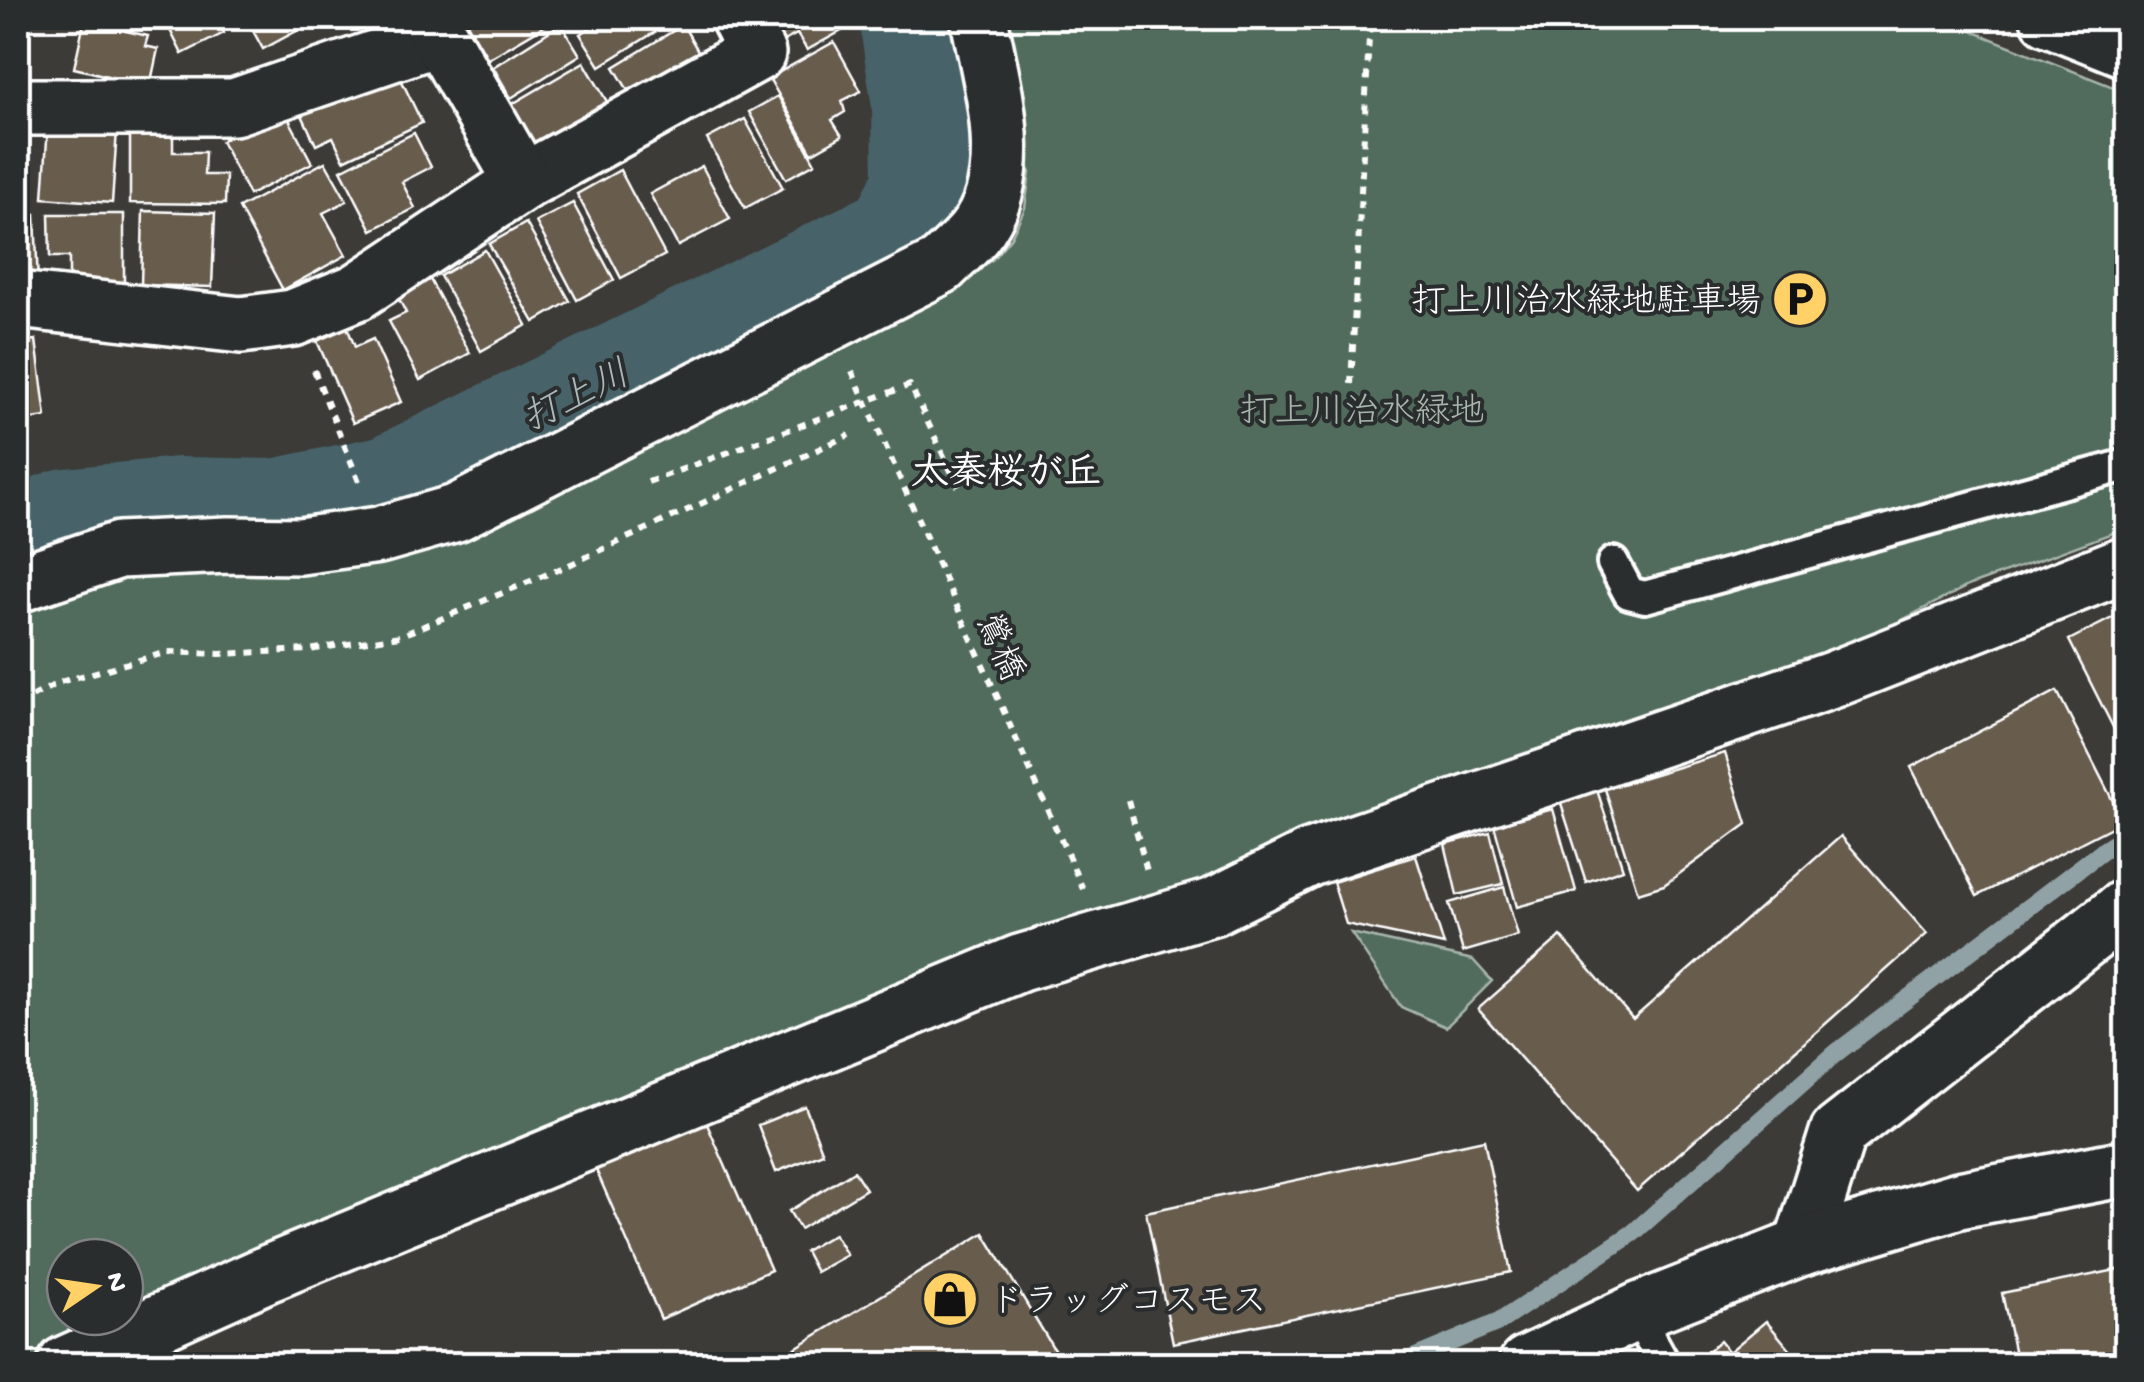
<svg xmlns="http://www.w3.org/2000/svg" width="2144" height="1382" font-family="'Gochi Hand','Klee One',sans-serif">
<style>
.green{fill:#516c5b;stroke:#a8b6ad;stroke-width:2.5;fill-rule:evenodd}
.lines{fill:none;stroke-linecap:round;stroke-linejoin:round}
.stream{stroke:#90a2a5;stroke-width:18}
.river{stroke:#466469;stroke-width:100}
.building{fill:#675c4e;stroke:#fff;stroke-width:2.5}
.lane-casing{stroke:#fff;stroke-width:38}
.street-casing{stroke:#fff;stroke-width:62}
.secondary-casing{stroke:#fff;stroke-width:62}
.path{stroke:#fff;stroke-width:6;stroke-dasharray:8 8;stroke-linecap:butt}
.lane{stroke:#2a2d2e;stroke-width:30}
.street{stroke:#2a2d2e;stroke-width:55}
.secondary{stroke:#2a2d2e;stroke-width:55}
.labels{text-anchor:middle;stroke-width:8;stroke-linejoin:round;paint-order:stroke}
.poi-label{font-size:35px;fill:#fff;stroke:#2a2d2e;text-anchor:end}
.park-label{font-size:35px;fill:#a8b6ad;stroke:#2a2d2e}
.street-label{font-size:35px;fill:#fff;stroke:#2a2d2e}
.water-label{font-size:38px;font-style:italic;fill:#acb9bc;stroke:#2a2d2e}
.neighbourhood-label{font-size:38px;font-weight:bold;fill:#fff;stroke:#2a2d2e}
</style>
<rect width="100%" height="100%" fill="#3c3b38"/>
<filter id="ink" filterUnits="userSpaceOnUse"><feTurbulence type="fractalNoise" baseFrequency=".01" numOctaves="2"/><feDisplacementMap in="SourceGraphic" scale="20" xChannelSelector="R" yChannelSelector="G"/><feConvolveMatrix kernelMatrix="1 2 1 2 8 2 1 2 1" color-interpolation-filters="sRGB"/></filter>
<g filter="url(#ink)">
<!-- green -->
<g class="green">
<path d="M1003,18H1939L2126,92V528L1968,586L1869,637L928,979L237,1271L32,1364H18V606L99,578L373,559L484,530L605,460L821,352L992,260L1011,237L1025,208L1030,173ZM65,1257H125V1317H65Z"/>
<polygon points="1351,933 1473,960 1492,981 1446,1027 1401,1007"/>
</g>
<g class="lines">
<!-- stream -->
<polyline class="stream" points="1399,1364 1499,1322 1633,1233 1836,1053 2101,852 2126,836"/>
<!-- river -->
<polyline class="river" points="18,536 67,518 179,507 276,509 389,485 898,235 923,184 922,104 909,18"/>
</g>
<!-- building -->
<g class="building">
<polygon points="18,18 29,18 18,67"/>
<polygon points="85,18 129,18 126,31 148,36 145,46 158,49 150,86 74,68"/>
<polygon points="164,18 216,18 224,33 182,54"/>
<polygon points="246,18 321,18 263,49"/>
<polygon points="476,18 558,18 488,59 467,23"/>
<polygon points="607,18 675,18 676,19 600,66 580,34"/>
<polygon points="769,18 839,18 845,29 807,50 797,34 782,42"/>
<polygon points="561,24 580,55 511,98 493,67"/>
<polygon points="683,25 701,56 632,97 614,67"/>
<polygon points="834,42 861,91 842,101 845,112 832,120 842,136 812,153 769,78"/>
<polygon points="584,62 609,105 533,148 509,106"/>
<polygon points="356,74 364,92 399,75 422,123 344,160 333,137 316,145 296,102"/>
<polygon points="778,96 815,163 786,179 749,112"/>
<polygon points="283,108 312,163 249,195 221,141"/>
<polygon points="745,119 783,188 745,208 707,139"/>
<polygon points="48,125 117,130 112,203 43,198"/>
<polygon points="130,133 173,134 173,152 205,152 204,175 226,175 225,204 130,203"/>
<polygon points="414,133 431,167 402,182 415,208 372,230 341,170"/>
<polygon points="18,155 28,156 26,200 18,200"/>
<polygon points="325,162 347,201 323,213 346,255 283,290 239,208"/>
<polygon points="702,166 730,219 678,246 650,194"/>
<polygon points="620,170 665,255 621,278 577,194"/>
<polygon points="573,203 614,280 577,300 536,222"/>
<polygon points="143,211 215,213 212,287 141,285"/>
<polygon points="35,214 38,283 18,284 18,215"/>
<polygon points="49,214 124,214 124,289 69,289 69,257 50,257"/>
<polygon points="526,223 570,301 534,322 489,244"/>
<polygon points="485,250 527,325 481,351 440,276"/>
<polygon points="427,274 470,353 420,380 389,321 406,313 395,291"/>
<polygon points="347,327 355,347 373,339 401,402 353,423 317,341"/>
<polygon points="36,340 46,417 18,421 18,342"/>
<polygon points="2126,611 2126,753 2069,640"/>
<polygon points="2057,691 2123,821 1977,896 1911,767"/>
<polygon points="1725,753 1747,824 1664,885 1638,893 1605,789"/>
<polygon points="1597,790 1623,869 1586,882 1560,801"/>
<polygon points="1553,809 1576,891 1517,907 1494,825"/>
<polygon points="1490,832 1503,884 1457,895 1445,844"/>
<polygon points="1841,836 1927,934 1637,1191 1478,1009 1561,936 1633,1019"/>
<polygon points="1416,856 1444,945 1346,924 1333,882"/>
<polygon points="1504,887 1518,936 1463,952 1449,903"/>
<polygon points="805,1106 823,1153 776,1172 758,1125"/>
<polygon points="703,1115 771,1270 661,1319 593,1163"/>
<polygon points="1484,1140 1511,1272 1173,1343 1146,1212"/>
<polygon points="854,1171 866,1189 800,1229 789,1211"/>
<polygon points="984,1233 1063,1364 769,1364"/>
<polygon points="834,1234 847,1255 816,1272 805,1251"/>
<polygon points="2126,1268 2126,1364 2017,1364 2002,1293"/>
<polygon points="1766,1321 1792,1352 1777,1364 1694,1363 1720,1341 1729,1352"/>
</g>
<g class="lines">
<!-- lane casing -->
<g class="lane-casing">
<g id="lane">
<polyline points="1613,563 1629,593 1645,597 2126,465"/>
<polyline points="1636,1313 1664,1364"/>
</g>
</g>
<!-- street casing -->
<g class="street-casing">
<g id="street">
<polyline points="18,107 234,107 439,37"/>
<polyline points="523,182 757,53 739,18"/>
<polyline points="18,300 241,325 293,318 357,292 523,182 429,18"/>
<path d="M18,584L119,550L228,545L300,546L379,535L456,513L941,266C952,255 964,245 974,233C1021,176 991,83 979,18"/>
<polyline points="1802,1247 1838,1133 2126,907"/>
<polyline points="66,1364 269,1273 1020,963 1212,907 1310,858 1832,680 2126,564"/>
</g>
</g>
<!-- secondary casing -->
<g class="secondary-casing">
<g id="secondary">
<polyline points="2049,18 2126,49"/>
<polyline points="1527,1364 1641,1310 1802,1247 1959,1200 2126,1168"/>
</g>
</g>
<!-- path -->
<g class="path">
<polyline points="314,370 360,484"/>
<polyline points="852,371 1083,889"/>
<polyline points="1351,384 1370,18"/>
<polyline points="648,482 910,385 961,492"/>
<polyline points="18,704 60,682 168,652 220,654 309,650 400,636 569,565 849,435"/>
<polyline points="1128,800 1147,871"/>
</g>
<!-- lane -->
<use href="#lane" class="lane"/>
<!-- street -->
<use href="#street" class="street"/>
<!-- secondary -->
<use href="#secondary" class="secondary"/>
</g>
</g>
<!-- icons -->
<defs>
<g id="parking-disc" transform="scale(2.875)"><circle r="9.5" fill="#ffd166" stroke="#2a2d2e"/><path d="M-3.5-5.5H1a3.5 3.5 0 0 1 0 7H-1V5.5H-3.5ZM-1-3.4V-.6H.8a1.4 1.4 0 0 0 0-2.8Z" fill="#111"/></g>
<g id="shop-disc" transform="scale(2.875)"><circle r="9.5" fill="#ffd166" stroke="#2a2d2e"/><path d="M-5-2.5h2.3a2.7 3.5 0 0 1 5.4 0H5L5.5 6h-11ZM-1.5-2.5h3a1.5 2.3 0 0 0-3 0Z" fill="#111"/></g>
</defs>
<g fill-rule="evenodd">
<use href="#parking-disc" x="1800" y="299"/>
<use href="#shop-disc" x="950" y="1299"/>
</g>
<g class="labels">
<!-- poi labels -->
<g class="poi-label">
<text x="1761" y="311">打上川治水緑地駐車場</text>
<text x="989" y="1311" text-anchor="start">ドラッグコスモス</text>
</g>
<!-- park labels -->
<g class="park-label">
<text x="1362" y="421">打上川治水緑地</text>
</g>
<!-- street labels -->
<g class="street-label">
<text transform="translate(1002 646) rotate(66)" y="12">鶯橋</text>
</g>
<!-- water labels -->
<g class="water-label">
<text transform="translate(575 394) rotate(-26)" y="13">打上川</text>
</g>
<!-- neighbourhood labels -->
<g class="neighbourhood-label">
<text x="1006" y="483">太秦桜が丘</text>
</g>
</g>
<!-- margin -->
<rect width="2144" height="1382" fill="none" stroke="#2a2d2e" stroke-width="60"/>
<rect x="30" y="30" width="2084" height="1322" fill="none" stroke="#fff" stroke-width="4" filter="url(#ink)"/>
<!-- north arrow -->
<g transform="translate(95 1287) rotate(77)"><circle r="48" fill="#2a2d2e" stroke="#7f8182" stroke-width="2.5"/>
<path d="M0-8L18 38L0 25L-18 38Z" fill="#ffd166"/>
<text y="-15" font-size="28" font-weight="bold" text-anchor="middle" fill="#ffffff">N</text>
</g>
</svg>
